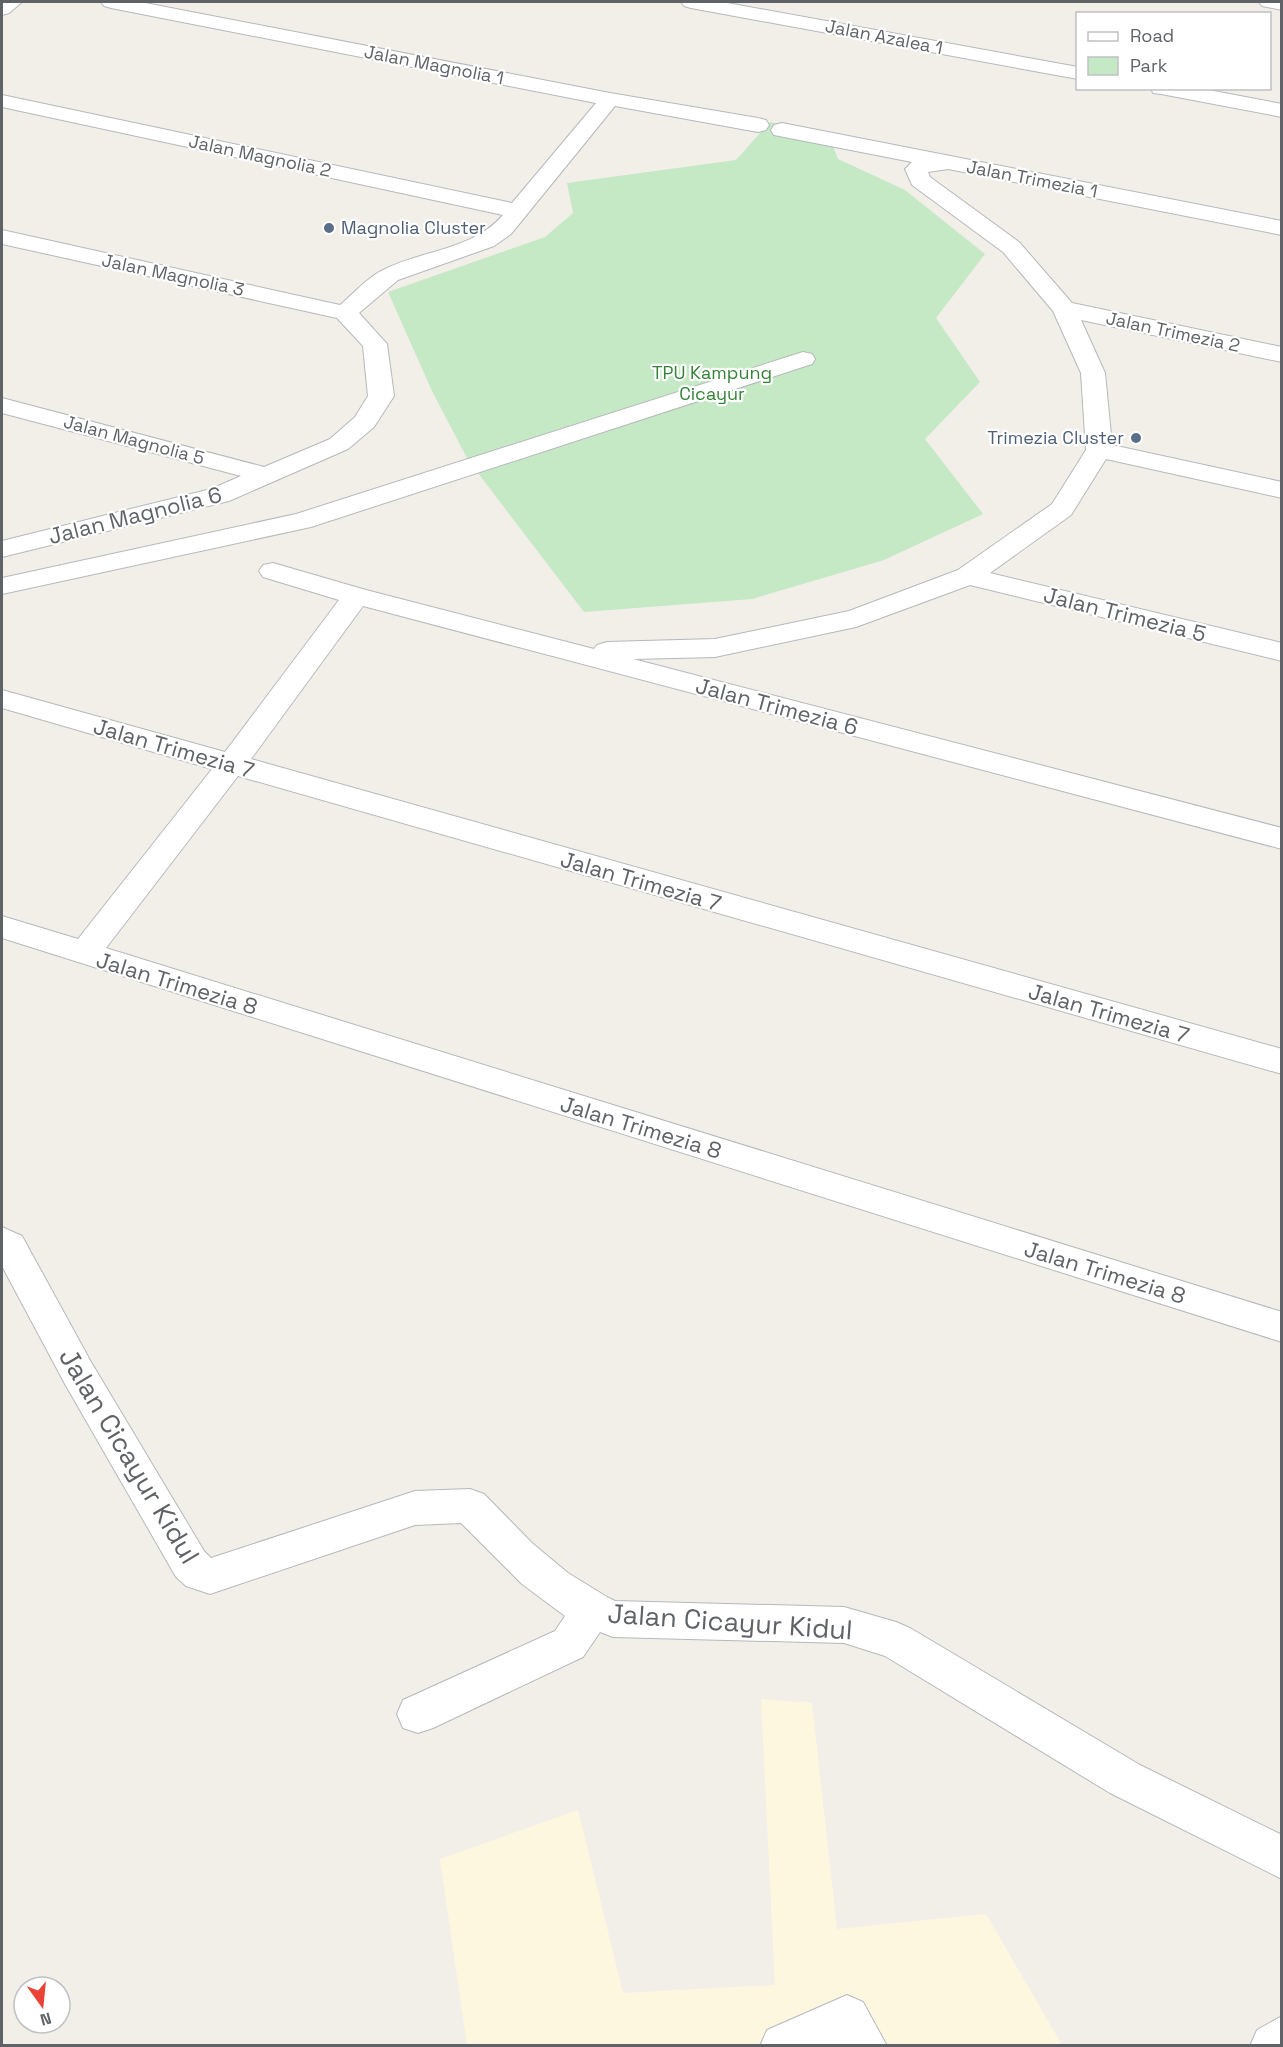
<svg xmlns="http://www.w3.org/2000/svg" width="1283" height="2047" font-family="'Space Grotesk',sans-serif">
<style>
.commercial{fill:#fef7e0}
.green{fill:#c5e8c5}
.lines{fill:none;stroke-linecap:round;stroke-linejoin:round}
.minor-casing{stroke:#b5b8bc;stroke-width:2}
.minor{fill:#fff;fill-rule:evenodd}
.service-dot{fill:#5c6f8a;stroke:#fff;stroke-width:2}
.labels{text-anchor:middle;stroke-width:4.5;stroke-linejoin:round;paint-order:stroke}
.far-street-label{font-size:18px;fill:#5f6368;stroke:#fff}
.far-service-label{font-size:18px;fill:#4e5e75;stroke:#fff;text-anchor:start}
.far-park-label{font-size:18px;fill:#348238;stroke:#fff}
.street-label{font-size:22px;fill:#5f6368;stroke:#fff}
.near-street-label{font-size:27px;fill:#5f6368;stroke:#fff}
</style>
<rect width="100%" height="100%" fill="#f1efe8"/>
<!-- commercial -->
<polygon class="commercial" points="761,1699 812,1703 837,1929 986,1914 1062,2045 467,2045 440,1859 578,1810 623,1993 775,1985"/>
<!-- green -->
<polygon class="green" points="770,122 828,134 838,159 905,190 985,254 936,318 980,382 925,439 983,514 884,560 752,599 584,612 468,460 432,391 388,292 545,237 573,213 567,183 736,160"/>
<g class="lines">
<!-- minor casing -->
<g class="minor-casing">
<g id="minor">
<polygon points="2,2 22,2 9,13 2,15"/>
<path d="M101,2H140L610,93L758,118L766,120L769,125L766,130L758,132L615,106L511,234L494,246L398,280L359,313L387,344L394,396L374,427L348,449L229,501L2,557V541L211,489L241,476L2,413V398L264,467L330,439L355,417L368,396L363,346L337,318L2,244V230L340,305C353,294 368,277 383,270C422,250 473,250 503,215L2,107V95L512,203L596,103L111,8L104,6Z"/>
<polygon points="681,2 722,2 1078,67 1078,79 691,8 684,6"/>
<polygon points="1259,2 1282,2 1282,10 1262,6"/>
<polygon points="1151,88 1198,88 1282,104 1282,117 1161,94 1153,93"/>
<polygon points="782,123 1282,221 1282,235 948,169 928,172 930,177 1019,242 1072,303 1282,347 1282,362 1081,320 1105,373 1112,445 1282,482 1282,498 1106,459 1071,515 990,573 1282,643 1282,661 970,585 856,627 715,657 633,659 1282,828 1282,849 363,606 251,759 1282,1049 1282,1074 238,776 106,948 1282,1312 1282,1342 2,938 2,916 78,939 212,769 2,708 2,690 225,752 339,600 263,577 259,571 263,565 273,563 366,590 594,649 597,645 607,642 715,639 849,611 958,570 1052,504 1086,450 1081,373 1053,311 1003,252 912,185 905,169 912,162 774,135 771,130 774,125"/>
<polygon points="803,352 812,354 815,359 812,364 311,527 2,594 2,578 296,514"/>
<polygon points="2,1227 22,1236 91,1362 204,1551 211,1558 415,1491 470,1489 484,1494 532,1543 568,1573 607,1597 615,1601 844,1607 896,1622 910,1628 1140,1765 1282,1835 1282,1879 1110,1793 885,1656 844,1643 613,1637 600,1632 583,1657 433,1728 418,1733 403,1728 397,1714 403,1700 555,1631 565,1616 522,1584 461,1523 415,1525 210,1594 186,1586 176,1577 65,1384 2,1266"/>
<polygon points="847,1995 863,2002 887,2046 760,2046 767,2030"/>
<polygon points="1282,2016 1282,2046 1250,2046 1257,2030"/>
</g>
</g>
<!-- minor -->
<use href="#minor" class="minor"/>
</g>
<!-- markers -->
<g class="service-dot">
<circle cx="329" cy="228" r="6"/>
<circle cx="1136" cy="438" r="6"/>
</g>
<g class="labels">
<!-- far-street labels -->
<g class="far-street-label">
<text transform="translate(884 37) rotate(11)" y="6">Jalan Azalea 1</text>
<text transform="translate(434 65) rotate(11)" y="6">Jalan Magnolia 1</text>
<text transform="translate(260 156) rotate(12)" y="6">Jalan Magnolia 2</text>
<text transform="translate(1032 179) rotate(11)" y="6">Jalan Trimezia 1</text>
<text transform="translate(173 275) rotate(12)" y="6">Jalan Magnolia 3</text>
<text transform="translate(1173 332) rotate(12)" y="6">Jalan Trimezia 2</text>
<text transform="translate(134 440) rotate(15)" y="6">Jalan Magnolia 5</text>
</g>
<!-- far-service labels -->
<g class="far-service-label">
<text x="341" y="234">Magnolia Cluster</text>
<text x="1124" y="444" text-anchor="end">Trimezia Cluster</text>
</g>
<!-- far-park labels -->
<g class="far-park-label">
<text x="712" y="379">TPU Kampung<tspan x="712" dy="21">Cicayur</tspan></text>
</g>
<!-- street labels -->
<g class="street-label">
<text transform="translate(135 515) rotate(-14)" y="8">Jalan Magnolia 6</text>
<text transform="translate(1125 614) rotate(14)" y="8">Jalan Trimezia 5</text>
<text transform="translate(777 706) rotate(15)" y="8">Jalan Trimezia 6</text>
<text transform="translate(174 748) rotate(16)" y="8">Jalan Trimezia 7</text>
<text transform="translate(641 881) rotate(16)" y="8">Jalan Trimezia 7</text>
<text transform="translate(177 983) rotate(17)" y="8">Jalan Trimezia 8</text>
<text transform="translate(1109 1013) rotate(16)" y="8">Jalan Trimezia 7</text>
<text transform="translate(641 1127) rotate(17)" y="8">Jalan Trimezia 8</text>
<text transform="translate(1105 1272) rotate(17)" y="8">Jalan Trimezia 8</text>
</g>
<!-- near-street labels -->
<g class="near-street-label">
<text transform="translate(129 1456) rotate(59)" y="9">Jalan Cicayur Kidul</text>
<text transform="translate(730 1622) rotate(4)" y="9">Jalan Cicayur Kidul</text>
</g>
</g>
<!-- border -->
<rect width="1283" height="2047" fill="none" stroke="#5f6368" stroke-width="6"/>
<!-- legend -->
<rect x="1076" y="12" width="195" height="78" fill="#ffffff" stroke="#bfc1c3" stroke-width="1.5"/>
<rect x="1088" y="32" width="30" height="9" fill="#ffffff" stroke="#bfc1c3" stroke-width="1.5"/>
<text x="1130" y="42" font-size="18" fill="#5f6368">Road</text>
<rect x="1088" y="57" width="30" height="18" fill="#c5e8c5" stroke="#bfc1c3" stroke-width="1.5"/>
<text x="1130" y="72" font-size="18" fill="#5f6368">Park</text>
<!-- north arrow -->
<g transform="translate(42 2005) rotate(165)"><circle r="28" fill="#ffffff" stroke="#bfc1c3" stroke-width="1.5"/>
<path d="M0-4.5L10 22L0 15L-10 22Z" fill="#ea4335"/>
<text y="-9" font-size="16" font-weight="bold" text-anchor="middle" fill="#5f6368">N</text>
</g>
</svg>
